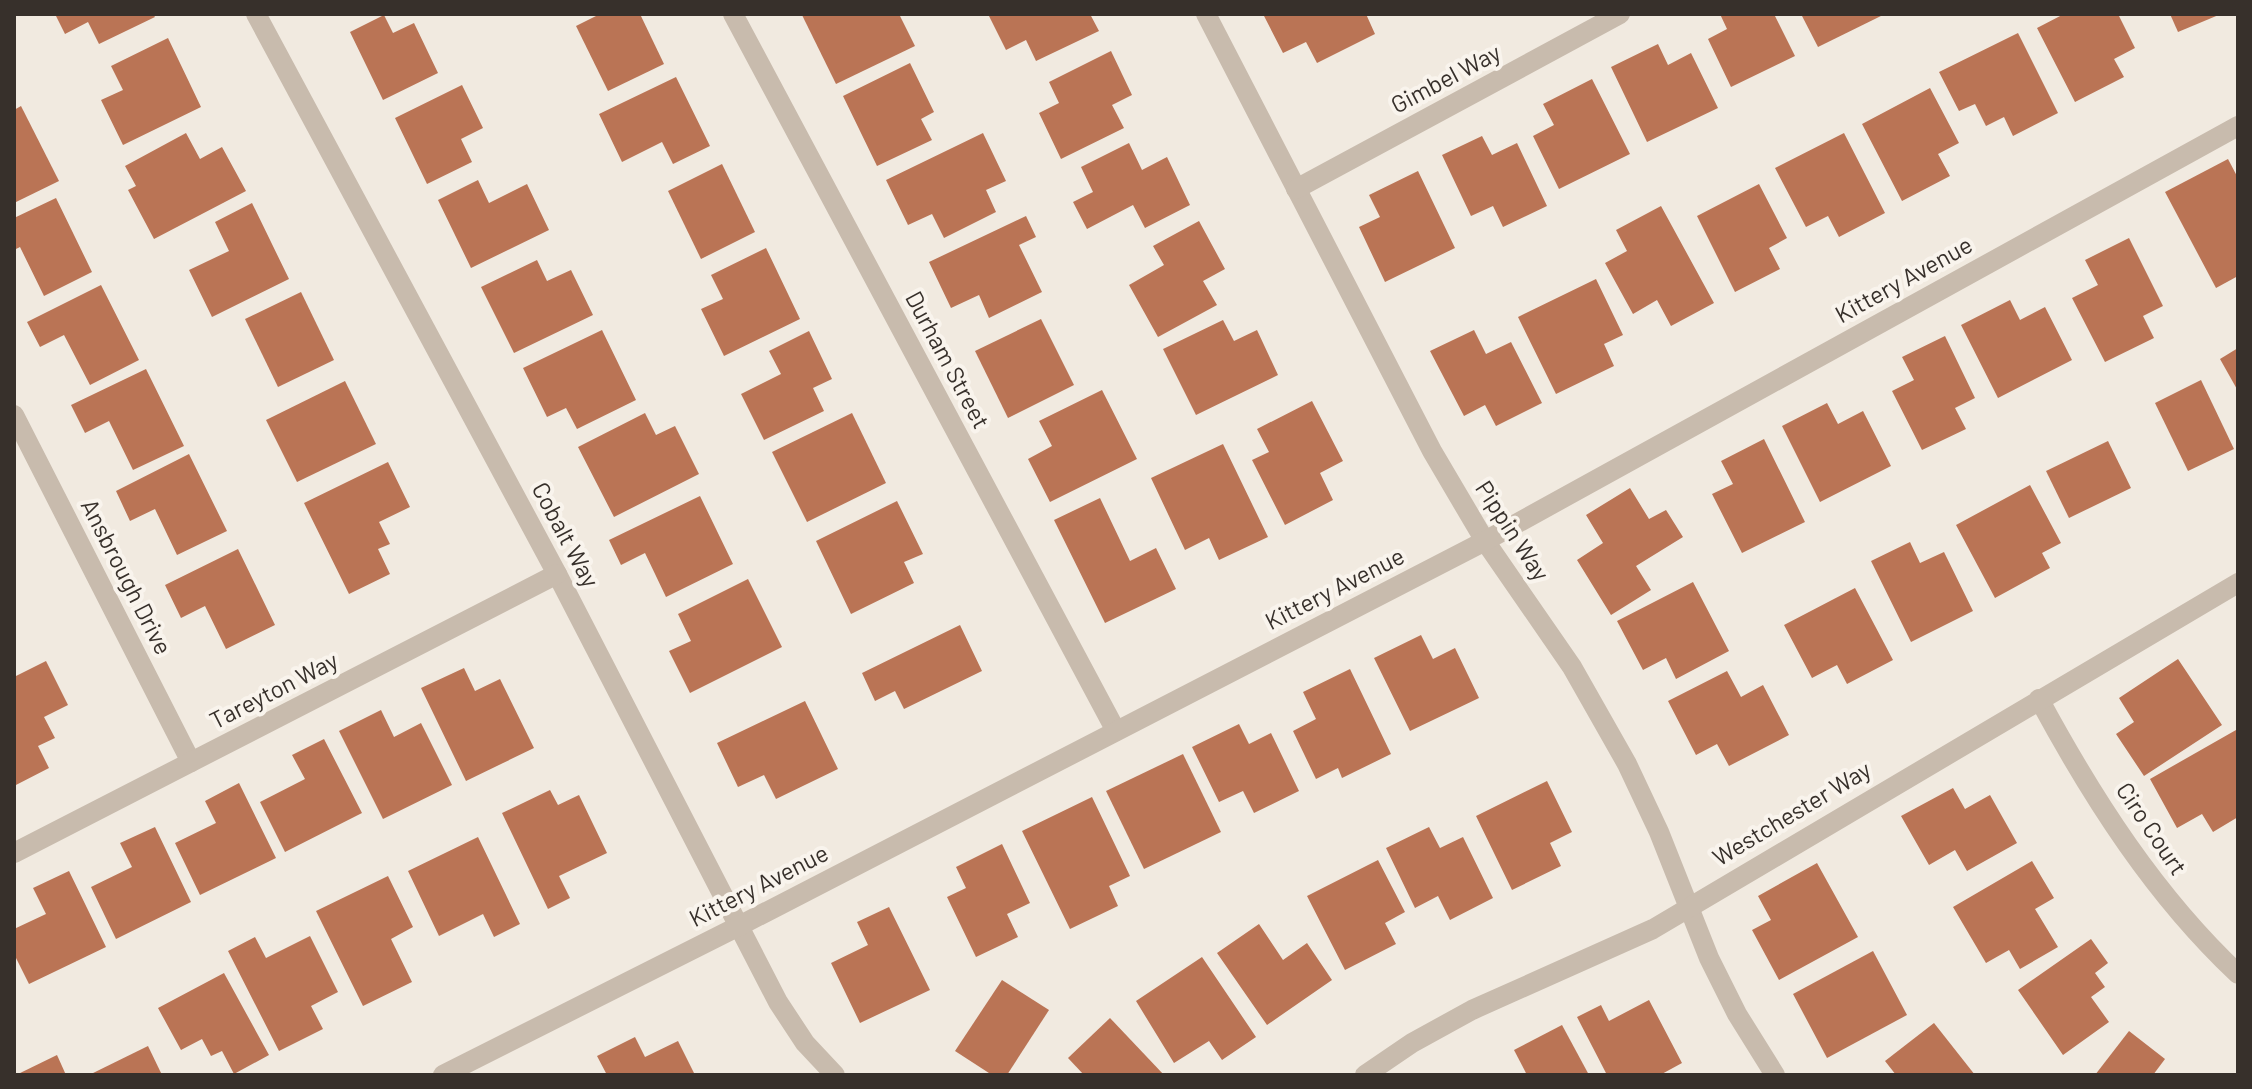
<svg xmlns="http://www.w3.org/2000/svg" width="2252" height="1089" font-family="Barlow,sans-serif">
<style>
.building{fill:#ba7455}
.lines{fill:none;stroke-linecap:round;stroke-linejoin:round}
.minor{stroke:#c8bbad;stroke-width:20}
.labels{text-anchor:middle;stroke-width:8;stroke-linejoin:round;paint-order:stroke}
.street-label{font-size:24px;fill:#37302b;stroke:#f9f4ed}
</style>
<rect width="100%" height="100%" fill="#f1eae0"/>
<!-- building -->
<g class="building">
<polygon points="55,14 153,14 155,17 99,44 88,22 65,34"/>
<polygon points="600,14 640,14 664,64 608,91 576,26"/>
<polygon points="899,14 915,46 836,84 802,15"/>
<polygon points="988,14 1090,14 1099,31 1036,61 1026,40 1006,50"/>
<polygon points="1263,14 1366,14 1375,34 1317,63 1306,42 1283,53"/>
<polygon points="1720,14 1774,14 1795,56 1731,87 1708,39 1727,29"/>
<polygon points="1801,14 1885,14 1818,47"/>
<polygon points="2064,14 2118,14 2135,48 2114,59 2124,77 2075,102 2037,28"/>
<polygon points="2170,14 2221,14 2178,32"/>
<polygon points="384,15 393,33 414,23 438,73 383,100 350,32"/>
<polygon points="2018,33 2058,113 2013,136 2004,117 1986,126 1975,104 1959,111 1939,72"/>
<polygon points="168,38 201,107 123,145 101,100 123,90 111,66"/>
<polygon points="1658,44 1668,65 1691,53 1718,108 1647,142 1611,67"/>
<polygon points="1111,51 1132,95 1112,105 1124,128 1061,159 1039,113 1059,103 1049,82"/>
<polygon points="910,63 934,112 921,119 932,140 877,166 843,96"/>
<polygon points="676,77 710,146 673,164 662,142 622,162 599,114"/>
<polygon points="1592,79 1630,154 1559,189 1533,136 1554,125 1543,104"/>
<polygon points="462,85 483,128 461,139 472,162 427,184 395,118"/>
<polygon points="1930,88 1959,143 1938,154 1950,176 1902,201 1862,124"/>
<polygon points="21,106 59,181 14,203 14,110"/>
<polygon points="186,133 200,159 222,147 246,191 154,239 128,190 136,186 125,166"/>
<polygon points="983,133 1006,181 986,190 996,212 944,238 932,214 908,225 886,180"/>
<polygon points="1844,133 1885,213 1839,237 1828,216 1806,227 1775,168"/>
<polygon points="1482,136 1492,155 1517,143 1547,206 1503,227 1493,206 1471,216 1442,155"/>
<polygon points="1129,143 1142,170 1167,157 1190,205 1145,228 1133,205 1087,229 1073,202 1093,192 1081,167"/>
<polygon points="2228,159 2238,178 2238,276 2216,288 2165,192"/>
<polygon points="722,164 755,232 701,259 668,191"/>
<polygon points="1418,171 1455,248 1385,282 1359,227 1380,217 1369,195"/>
<polygon points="478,180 489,203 527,184 549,230 471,268 438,200"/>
<polygon points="1759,184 1787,238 1769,248 1780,269 1735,292 1697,216"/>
<polygon points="56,198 92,272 44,296 20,247 14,250 14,218"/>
<polygon points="252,203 289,279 212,317 189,270 229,251 215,222"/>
<polygon points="1661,206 1714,303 1671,326 1657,300 1633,314 1605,263 1627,251 1616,230"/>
<polygon points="1026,216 1036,237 1019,245 1042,292 989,318 979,295 951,308 929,262"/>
<polygon points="1199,221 1225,269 1203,281 1217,305 1158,337 1129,285 1164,265 1153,246"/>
<polygon points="2129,238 2163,306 2143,316 2154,338 2105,362 2072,298 2098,285 2085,260"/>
<polygon points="766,248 800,319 724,356 701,309 723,299 711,275"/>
<polygon points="537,260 547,281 571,270 593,315 514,353 481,287"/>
<polygon points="1596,279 1623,335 1604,344 1614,366 1556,394 1518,317"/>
<polygon points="101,285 139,360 90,385 64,335 40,347 27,322"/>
<polygon points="301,292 334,360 278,387 245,319"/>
<polygon points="2010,300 2020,320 2045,307 2072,360 1998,398 1961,325"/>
<polygon points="1041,319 1074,385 1008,418 975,351"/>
<polygon points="1223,320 1234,341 1257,330 1278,375 1196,415 1163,349"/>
<polygon points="602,330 636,400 577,429 566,408 547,417 523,368"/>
<polygon points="1474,330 1486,354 1511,342 1542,403 1496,426 1485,405 1464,416 1430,351"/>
<polygon points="809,331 832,379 813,388 824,411 764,440 741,394 781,374 769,351"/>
<polygon points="1945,336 1975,398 1955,408 1966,429 1922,450 1892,391 1914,380 1902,357"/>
<polygon points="2238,348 2238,391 2220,359"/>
<polygon points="146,369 184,446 133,470 109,421 85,433 71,405"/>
<polygon points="2201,380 2234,449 2188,471 2155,403"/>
<polygon points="345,381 376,444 297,482 266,420"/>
<polygon points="1102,390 1137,459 1050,502 1028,459 1052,446 1039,421"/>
<polygon points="1312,401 1343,461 1320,473 1333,500 1285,525 1252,460 1269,452 1257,429"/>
<polygon points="1827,403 1838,424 1863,411 1891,466 1820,502 1782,426"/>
<polygon points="645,413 656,435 675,426 699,474 614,517 578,447"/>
<polygon points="852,413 886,483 807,522 772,452"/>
<polygon points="1764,439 1805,522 1742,553 1712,494 1733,484 1721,461"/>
<polygon points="2108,441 2131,488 2069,518 2046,471"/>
<polygon points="1223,444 1268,537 1219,560 1209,538 1185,550 1151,478"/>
<polygon points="189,454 227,531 177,555 155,509 130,521 116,491"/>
<polygon points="388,462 410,507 379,522 390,544 378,549 390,574 349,594 304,503"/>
<polygon points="2030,485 2061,543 2042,553 2050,568 1995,598 1956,525"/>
<polygon points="1630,488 1649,519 1666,510 1683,537 1636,566 1651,590 1611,615 1577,560 1603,543 1586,515"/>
<polygon points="700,496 733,564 666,597 645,553 621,565 609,540"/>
<polygon points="1100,498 1130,561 1156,548 1176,589 1105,623 1054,520"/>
<polygon points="897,501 923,554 904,562 914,583 851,614 816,541"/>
<polygon points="1910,542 1920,563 1944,552 1973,611 1911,642 1871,561"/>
<polygon points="238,549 275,625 226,649 205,606 181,618 165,585"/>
<polygon points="748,579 782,647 690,693 669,651 691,641 678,614"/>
<polygon points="1693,582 1729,651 1676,679 1666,658 1643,670 1617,621"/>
<polygon points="1855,588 1893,660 1847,684 1837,665 1812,678 1784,625"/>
<polygon points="960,625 982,671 904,709 895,691 875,701 862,673"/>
<polygon points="1421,635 1433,659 1455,648 1479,698 1410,731 1374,658"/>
<polygon points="2178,659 2222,725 2144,776 2116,734 2134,722 2119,698"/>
<polygon points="46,661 68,705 44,717 55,738 38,746 49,768 14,786 14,677"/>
<polygon points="464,668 475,691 500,679 534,748 466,781 421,688"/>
<polygon points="1350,669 1391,754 1342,778 1338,768 1316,779 1293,731 1316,719 1303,692"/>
<polygon points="1727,671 1741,697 1763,685 1789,735 1729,766 1717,744 1696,755 1668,701"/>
<polygon points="805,701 838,769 776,799 764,775 738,787 717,743"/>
<polygon points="381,710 394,737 421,723 452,785 383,819 339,731"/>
<polygon points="1239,724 1249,744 1271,733 1299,791 1254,813 1243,791 1219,802 1192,747"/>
<polygon points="2236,730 2238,817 2213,832 2202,814 2177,828 2150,779"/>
<polygon points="324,739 362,813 285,852 260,802 305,779 292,755"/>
<polygon points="1183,754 1221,832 1144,869 1106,791"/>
<polygon points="1547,781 1572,832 1550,843 1561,866 1512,890 1476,816"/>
<polygon points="239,783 276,858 200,895 175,843 216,823 205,801"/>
<polygon points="1953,788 1965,809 1990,795 2017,843 1967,871 1955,850 1929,865 1901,816"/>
<polygon points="550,790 558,805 579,795 607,853 559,876 570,898 548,909 502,813"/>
<polygon points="1092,797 1130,876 1109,886 1118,906 1070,929 1022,831"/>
<polygon points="155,827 191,902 116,939 91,887 132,867 120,843"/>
<polygon points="1429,827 1440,848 1463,837 1493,898 1450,920 1438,896 1415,908 1386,848"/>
<polygon points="478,837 520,924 494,937 483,914 439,936 408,871"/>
<polygon points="1002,844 1030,903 1007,914 1018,937 976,957 947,897 966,888 956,867"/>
<polygon points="1378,860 1405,912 1385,923 1396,944 1345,970 1307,896"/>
<polygon points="2032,861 2054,898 2035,909 2058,947 2020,969 2009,950 1986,963 1953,907"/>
<polygon points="1817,863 1858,937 1779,980 1752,930 1771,920 1758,896"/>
<polygon points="69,871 106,947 29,984 14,954 14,929 46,914 33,888"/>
<polygon points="388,876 413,927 391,939 412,982 363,1006 316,911"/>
<polygon points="889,907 930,990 860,1023 831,963 868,945 857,922"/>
<polygon points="1259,924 1283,960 1307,943 1332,980 1267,1025 1217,953"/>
<polygon points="310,936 338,992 311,1006 323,1029 279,1051 228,951 255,937 266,958"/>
<polygon points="2091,939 2108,963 2095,973 2105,987 2091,997 2109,1022 2063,1055 2018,990"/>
<polygon points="1873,951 1907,1015 1827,1058 1793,994"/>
<polygon points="1202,957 1256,1037 1222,1060 1209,1041 1174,1063 1136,1001"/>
<polygon points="224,973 269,1055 234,1074 222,1051 211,1056 202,1039 181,1050 158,1008"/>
<polygon points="1002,980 1049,1010 1007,1075 992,1075 955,1051"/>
<polygon points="1649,1000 1682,1063 1660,1075 1607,1075 1577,1017 1601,1005 1609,1021"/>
<polygon points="1110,1018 1164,1075 1084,1075 1068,1058"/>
<polygon points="1934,1023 1975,1075 1896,1075 1885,1061"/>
<polygon points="1562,1025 1589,1075 1527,1075 1514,1050"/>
<polygon points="2129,1031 2165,1059 2153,1075 2095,1075"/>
<polygon points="635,1037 645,1057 678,1041 695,1075 607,1075 597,1056"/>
<polygon points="148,1046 162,1075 89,1075"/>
<polygon points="57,1055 66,1075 16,1075"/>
</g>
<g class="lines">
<!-- minor -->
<g class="minor">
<polyline points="256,14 557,574 778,1002 805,1043 835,1075"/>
<polyline points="733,14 1116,731"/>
<polyline points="1206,14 1432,451 1485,541 1572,667 1627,764 1659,832 1709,958 1737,1014 1775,1075"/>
<polyline points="1296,189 1620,14"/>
<polyline points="14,415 191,762"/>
<path d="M2039,699C2093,799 2155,896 2238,974"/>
<polyline points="14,853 557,574"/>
<polyline points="443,1075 739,926 1485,541 2238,126"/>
<polyline points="1365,1075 1412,1043 1472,1010 1653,929 2238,583"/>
</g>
</g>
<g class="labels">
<!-- street labels -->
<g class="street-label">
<text transform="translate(1446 79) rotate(-28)" y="8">Gimbel Way</text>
<text transform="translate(1904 280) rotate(-29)" y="8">Kittery Avenue</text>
<text transform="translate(947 360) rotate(62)" y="8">Durham Street</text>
<text transform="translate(1512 531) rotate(57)" y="8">Pippin Way</text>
<text transform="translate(565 535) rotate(62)" y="8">Cobalt Way</text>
<text transform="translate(126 577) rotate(63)" y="8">Ansbrough Drive</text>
<text transform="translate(1335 589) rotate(-27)" y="8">Kittery Avenue</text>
<text transform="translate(274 691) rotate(-27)" y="8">Tareyton Way</text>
<text transform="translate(1792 814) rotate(-31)" y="8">Westchester Way</text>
<text transform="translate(2151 829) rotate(56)" y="8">Ciro Court</text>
<text transform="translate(759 886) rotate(-27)" y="8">Kittery Avenue</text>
</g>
</g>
<!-- border -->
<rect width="2252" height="1089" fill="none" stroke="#37302b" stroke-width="32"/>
</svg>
